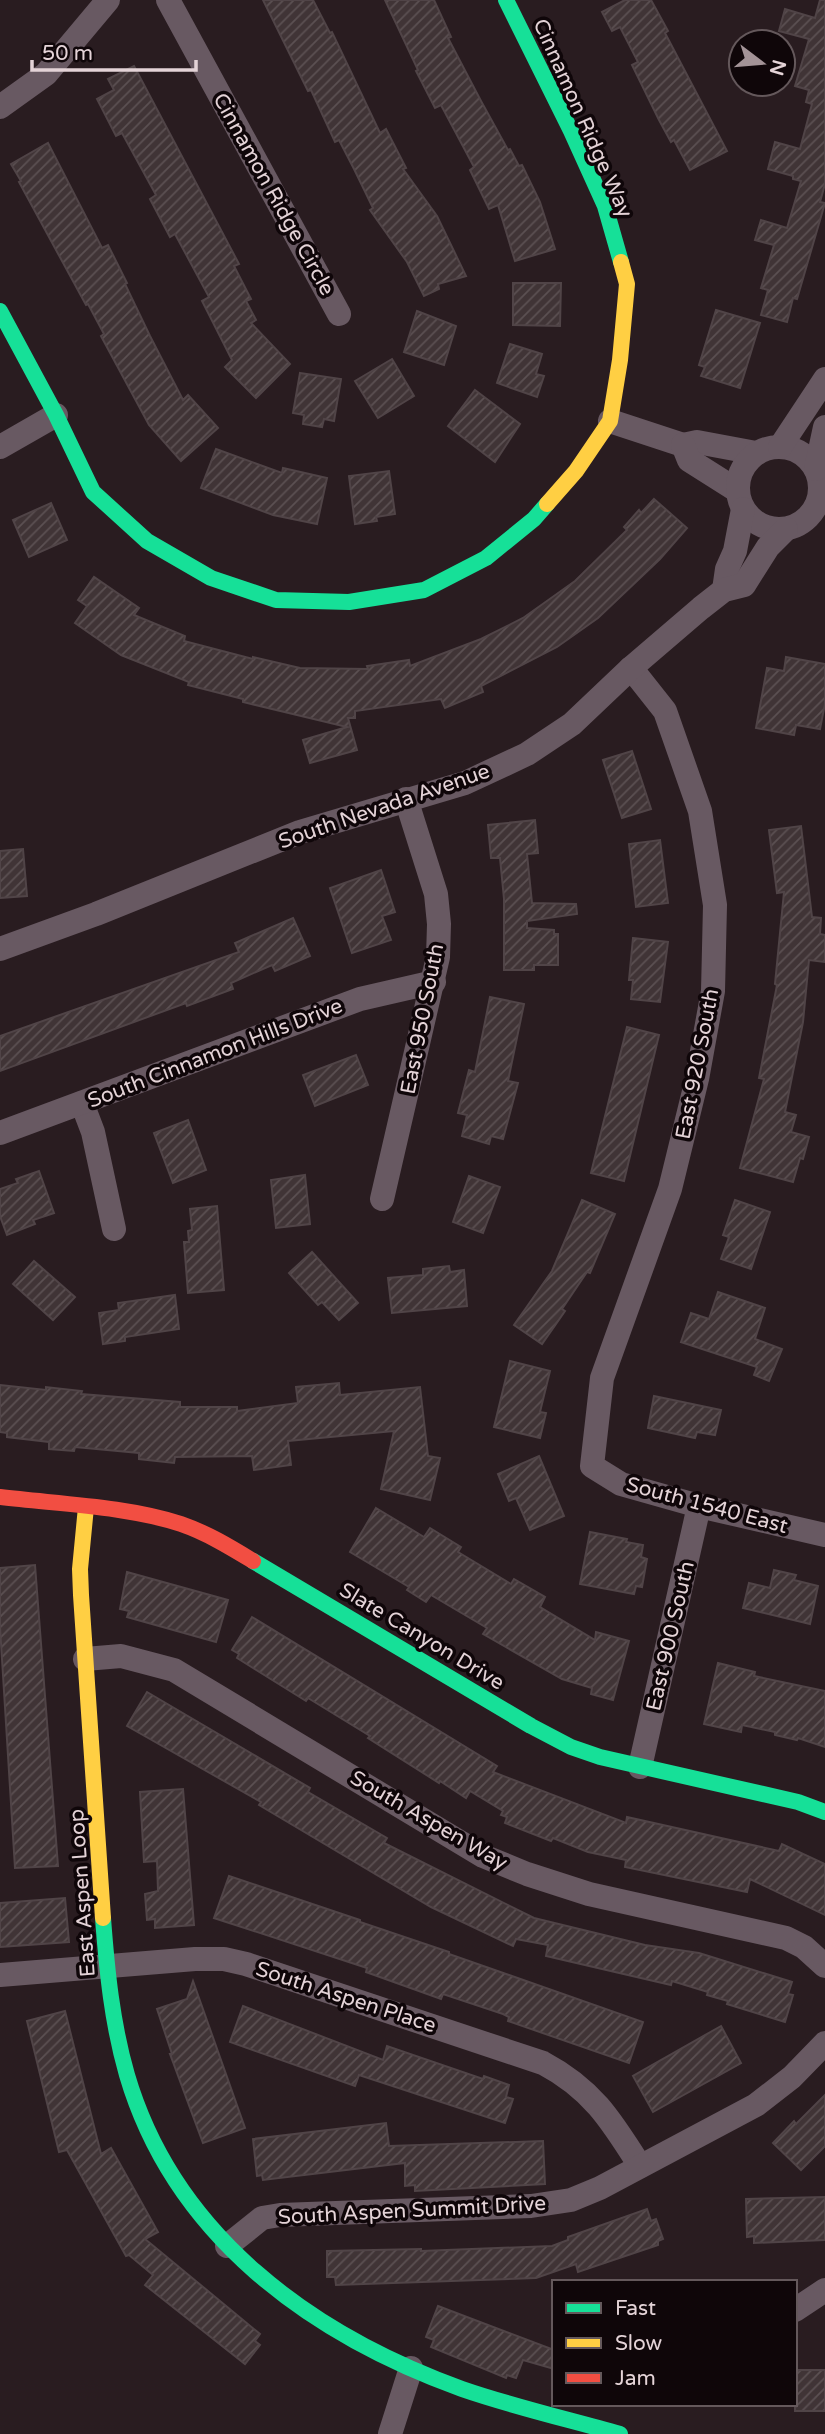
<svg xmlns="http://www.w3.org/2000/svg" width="825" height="2434" font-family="'Varela Round',sans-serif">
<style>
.building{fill:url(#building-hatch);stroke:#504447;stroke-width:2}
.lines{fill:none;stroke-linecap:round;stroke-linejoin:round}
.street{stroke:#685962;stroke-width:24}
.fast{stroke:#16e098;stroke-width:16}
.slow{stroke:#ffcf43;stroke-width:16}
.jam{stroke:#f24e42;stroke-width:16}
.labels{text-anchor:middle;stroke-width:7;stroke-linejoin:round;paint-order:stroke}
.street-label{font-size:21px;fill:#e4d3d7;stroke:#0f0609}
</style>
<defs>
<pattern id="building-hatch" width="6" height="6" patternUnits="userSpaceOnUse" patternTransform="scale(1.75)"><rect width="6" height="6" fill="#403436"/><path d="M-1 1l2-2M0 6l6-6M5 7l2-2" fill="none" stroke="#5b5052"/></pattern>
</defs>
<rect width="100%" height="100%" fill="#291c20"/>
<!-- building -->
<g class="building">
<polygon points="263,0 313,0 330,33 332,32 380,133 386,129 406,168 403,169 437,216 466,276 438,284 439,289 424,296 407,262 370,210 373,208 354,169 339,140 335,142 311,90 308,91"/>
<polygon points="385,0 434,0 451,37 448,38 481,101 508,150 510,149 519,166 522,165 540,202 555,249 515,261 498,205 489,209 470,170 474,167 441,105 435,108 416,71 418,70"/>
<polygon points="625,0 651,0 668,31 665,33 727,151 690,170 674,140 671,142 659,120 632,65 638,62 620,27 612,31 602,12"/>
<polygon points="820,0 825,0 825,184 820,202 825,203 797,299 793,298 787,322 761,315 768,290 761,288 774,245 755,240 761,220 787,228 801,181 793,179 793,176 768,169 775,142 800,149 812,104 806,102 809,90 795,86 809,39 779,31 785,9 815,18"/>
<polygon points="134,66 239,264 234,266 251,299 246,301 256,320 251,323 290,364 256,398 225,367 232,360 202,301 209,297 175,234 170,237 150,199 156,195 122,133 116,136 97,99 114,90 108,79"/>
<polygon points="48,143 102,248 108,245 127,283 125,284 150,336 183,400 188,395 218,428 181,461 149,425 101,336 104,334 88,304 86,305 19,182 21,181 11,164"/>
<polygon points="513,283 561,283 560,326 513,325"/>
<polygon points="716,310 760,323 740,388 701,376 705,367 699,365"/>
<polygon points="417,311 456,326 444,365 404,352"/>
<polygon points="510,344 542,354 536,374 544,376 537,397 497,383"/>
<polygon points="392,359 414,396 378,418 355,381"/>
<polygon points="300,373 341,379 334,421 324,419 322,427 303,424 304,415 293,413"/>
<polygon points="475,390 520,424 495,462 448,426"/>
<polygon points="216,449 282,473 283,468 327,478 317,524 273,515 201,488"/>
<polygon points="389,471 395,514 376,517 377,521 355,524 349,476"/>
<polygon points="654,499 687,528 660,559 598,618 557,647 481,686 483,692 445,708 441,699 355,711 355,718 348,718 357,750 310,763 303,740 347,727 243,702 243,699 188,685 189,682 121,655 75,623 87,606 78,600 94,577 139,608 134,615 185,636 184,641 253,659 253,657 300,668 368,669 367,666 409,660 410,666 481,639 523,618 575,581 627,530 624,527 639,510 641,513"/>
<polygon points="51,503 67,540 29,557 13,520"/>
<polygon points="786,657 825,664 825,704 820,729 796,725 794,735 756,728 767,668 784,671"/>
<polygon points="632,751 651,809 622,818 603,760"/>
<polygon points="535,820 538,853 527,854 532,903 576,904 577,914 527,921 527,928 554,930 554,934 558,934 558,965 534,965 534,970 504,970 504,899 500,858 491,858 488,825"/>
<polygon points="801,826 812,917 821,918 820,934 825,935 825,962 809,960 803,1022 785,1112 796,1115 791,1132 809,1137 803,1159 800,1158 793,1182 740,1168 764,1079 759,1078 777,985 775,984 784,892 777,893 769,830"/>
<polygon points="660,840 668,903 636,907 629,844"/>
<polygon points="23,849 27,896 0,898 0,851"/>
<polygon points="381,870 395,912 382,916 391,940 352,953 330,888"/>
<polygon points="293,918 310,956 275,971 272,965 231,983 233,989 187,1006 186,1003 0,1071 0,1036 239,952 235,943"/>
<polygon points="633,938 668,942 660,1002 631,999 633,980 629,980"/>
<polygon points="490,997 524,1004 508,1081 518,1083 503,1139 491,1136 489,1144 462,1136 467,1115 458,1113 469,1070 475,1072"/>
<polygon points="627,1027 659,1035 624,1181 591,1173"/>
<polygon points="356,1055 368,1085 315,1106 303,1075"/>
<polygon points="188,1120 206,1170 173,1183 154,1133"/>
<polygon points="39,1171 54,1213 33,1220 35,1224 7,1235 0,1216 0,1189 18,1183 16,1179"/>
<polygon points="305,1175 310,1224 276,1228 271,1180"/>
<polygon points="469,1176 500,1187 483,1233 453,1222"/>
<polygon points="582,1200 615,1214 590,1273 587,1272 562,1309 565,1311 542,1344 514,1325 552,1271"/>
<polygon points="735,1200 770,1212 751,1269 721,1259 729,1237 723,1235"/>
<polygon points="217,1206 224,1290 188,1293 184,1242 189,1242 188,1231 192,1230 190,1209"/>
<polygon points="312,1252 358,1303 339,1320 322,1302 318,1305 289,1273"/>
<polygon points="34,1261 75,1297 53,1320 13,1284"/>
<polygon points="449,1266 450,1272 464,1270 467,1306 392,1313 388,1278 423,1275 423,1269"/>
<polygon points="718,1292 765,1308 755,1339 782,1349 769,1381 754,1375 757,1367 681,1342 691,1313 709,1319"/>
<polygon points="175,1295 179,1329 125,1337 125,1341 103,1344 99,1313 119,1310 118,1303"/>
<polygon points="510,1361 550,1371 540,1412 546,1413 540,1438 494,1427"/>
<polygon points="339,1383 340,1395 420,1387 428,1456 440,1458 430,1500 381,1489 394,1431 288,1441 291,1465 254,1470 252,1456 175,1457 174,1463 139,1459 139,1453 75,1447 74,1451 49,1449 49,1442 7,1437 7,1433 0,1432 0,1385 46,1390 46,1387 82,1391 81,1394 180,1402 180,1407 237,1407 237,1411 298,1403 296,1387"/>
<polygon points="654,1396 721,1410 715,1435 697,1432 695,1438 648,1428"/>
<polygon points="539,1456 564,1516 530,1530 516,1498 509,1501 498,1474"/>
<polygon points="376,1508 424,1537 430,1528 461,1547 458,1552 511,1584 514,1579 545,1597 540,1607 595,1640 596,1632 629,1641 613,1700 591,1694 592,1688 562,1679 483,1634 487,1628 431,1595 426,1602 407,1590 409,1587 350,1552"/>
<polygon points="590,1532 627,1539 626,1542 643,1545 641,1557 647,1559 642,1587 636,1586 634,1594 580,1584"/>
<polygon points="35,1565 58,1866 15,1868 0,1627 0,1568"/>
<polygon points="774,1570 796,1575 794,1580 818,1586 810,1624 743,1608 749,1583 770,1588"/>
<polygon points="127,1572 228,1600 216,1642 127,1617 129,1611 120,1609"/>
<polygon points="252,1617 497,1766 493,1772 626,1823 627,1817 779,1851 782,1844 825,1864 825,1915 750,1879 747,1892 625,1867 626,1860 588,1852 553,1838 551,1841 505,1823 507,1817 501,1815 503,1811 470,1791 466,1798 440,1781 439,1783 368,1738 370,1736 308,1698 306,1701 237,1658 239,1654 232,1650"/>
<polygon points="718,1663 755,1672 754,1676 825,1691 825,1747 798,1738 797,1740 775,1735 775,1732 742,1725 741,1732 704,1724"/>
<polygon points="147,1692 310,1788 308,1792 387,1838 384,1843 534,1918 645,1945 699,1953 792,1982 788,1994 793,1995 785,2022 727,2004 728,2001 707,1995 708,1992 672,1981 671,1985 546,1956 548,1945 516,1939 513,1946 431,1907 259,1805 261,1802 127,1726"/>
<polygon points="183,1789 194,1925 155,1928 155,1919 147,1920 145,1894 158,1891 157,1861 144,1862 140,1792"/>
<polygon points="229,1876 360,1920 360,1922 449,1952 449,1954 643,2022 629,2063 508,2021 509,2017 503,2014 443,1994 441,1999 366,1972 367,1968 214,1918"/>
<polygon points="65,1898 69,1942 0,1947 0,1903"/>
<polygon points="193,1981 245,2128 203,2143 170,2054 172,2054 157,2009 187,1999"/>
<polygon points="243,2006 383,2060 387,2046 483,2079 484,2076 509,2085 506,2097 513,2099 505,2123 359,2075 355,2086 230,2042"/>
<polygon points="65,2011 101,2154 111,2148 158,2232 145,2239 260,2334 255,2341 260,2345 245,2364 145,2285 153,2275 129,2255 126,2256 67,2150 59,2152 27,2021"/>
<polygon points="721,2026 741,2063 653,2112 633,2076"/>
<polygon points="825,2095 825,2146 801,2170 773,2143 794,2121 796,2124"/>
<polygon points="386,2123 389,2146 543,2141 545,2184 415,2191 415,2185 405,2186 405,2163 263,2180 262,2175 257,2176 253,2139"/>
<polygon points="825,2197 825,2240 754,2243 754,2236 747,2237 746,2199"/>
<polygon points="647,2209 651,2221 656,2219 663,2239 658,2241 658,2245 578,2272 576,2264 536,2278 336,2285 335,2277 327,2277 327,2251 421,2249 421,2251 552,2246 568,2240 568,2237"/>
<polygon points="438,2306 554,2350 554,2369 523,2360 516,2378 507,2375 506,2378 431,2347 434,2340 426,2337"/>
<rect x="795" y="2370" width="30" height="41"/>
</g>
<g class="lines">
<!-- street -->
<g class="street">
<polyline points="168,0 339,314"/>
<polyline points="0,107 46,74 108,0"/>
<polyline points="610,421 683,445"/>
<polyline points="683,445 697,442 756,453"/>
<polyline points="683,445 689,460 738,491"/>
<circle cx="779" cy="488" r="41"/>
<polyline points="0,447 56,415"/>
<polyline points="780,447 825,379"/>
<polyline points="816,469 825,427"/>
<polyline points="724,590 727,569 735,551 743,509"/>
<polyline points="631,668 665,711 700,811 715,905 713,991 697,1079 670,1189 602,1378 592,1466 621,1484 699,1506 825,1535"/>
<polyline points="0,949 96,914 300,832 465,783 527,754 572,724 631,668 701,608 724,590 744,585 768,547 786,529"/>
<polyline points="82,1103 93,1132 114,1229"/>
<polyline points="0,1133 360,999 434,982"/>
<polyline points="382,1199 438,957 439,924 436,894 406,799"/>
<polyline points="85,1659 121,1656 174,1670 483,1856 527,1874 589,1894 786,1938 804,1947 825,1966"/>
<polyline points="640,1767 699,1506"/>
<path d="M0,1975L195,1959H224L246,1964L543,2063C592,2089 611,2120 640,2166"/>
<polyline points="227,2246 262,2218 280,2215 531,2206 571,2200 600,2188 756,2105 792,2077 825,2043"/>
<polyline points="795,2310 825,2290"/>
<polyline points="390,2434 411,2368"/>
</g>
<!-- fast -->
<g class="fast">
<polyline points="506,0 571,131 605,206 621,262"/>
<polyline points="0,311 56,415 93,492 147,541 211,578 276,600 349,602 424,590 486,558 534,519 547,504"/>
<polyline points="253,1561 531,1726 571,1747 600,1757 798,1802 825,1812"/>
<path d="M103,1918C107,1971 112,2023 127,2075C174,2235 310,2334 462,2389C514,2407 567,2419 620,2434"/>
</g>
<!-- slow -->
<g class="slow">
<polyline points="547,504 576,471 610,421 620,360 627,284 621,262"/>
<polyline points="86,1507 80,1569 81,1595 103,1918"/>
</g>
<!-- jam -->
<path class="jam" d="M0,1497C57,1504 127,1506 181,1524C207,1533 230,1547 253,1561"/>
</g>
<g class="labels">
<!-- street labels -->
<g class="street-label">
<text transform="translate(583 118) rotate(66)" y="7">Cinnamon Ridge Way</text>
<text transform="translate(274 194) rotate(61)" y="7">Cinnamon Ridge Circle</text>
<text transform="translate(384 806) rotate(-19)" y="7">South Nevada Avenue</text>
<text transform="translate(422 1019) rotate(-79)" y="7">East 950 South</text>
<text transform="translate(215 1053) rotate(-21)" y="7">South Cinnamon Hills Drive</text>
<text transform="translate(697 1064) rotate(-79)" y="7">East 920 South</text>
<text transform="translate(707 1505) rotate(15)" y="7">South 1540 East</text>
<text transform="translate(422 1636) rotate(31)" y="7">Slate Canyon Drive</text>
<text transform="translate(670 1636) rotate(-77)" y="7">East 900 South</text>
<text transform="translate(429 1820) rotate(30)" y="7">South Aspen Way</text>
<text transform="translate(82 1893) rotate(-94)" y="7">East Aspen Loop</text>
<text transform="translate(346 1997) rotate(18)" y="7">South Aspen Place</text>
<text transform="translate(412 2210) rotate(-3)" y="7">South Aspen Summit Drive</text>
</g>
</g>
<!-- legend -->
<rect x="552" y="2280" width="245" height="126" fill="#0f0609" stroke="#64585b" stroke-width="2"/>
<rect x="566" y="2303" width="35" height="10" fill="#16e098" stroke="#64585b" stroke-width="2"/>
<text x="615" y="2315" font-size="21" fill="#e4d3d7">Fast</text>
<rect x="566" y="2338" width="35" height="10" fill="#ffcf43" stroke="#64585b" stroke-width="2"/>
<text x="615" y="2350" font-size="21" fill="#e4d3d7">Slow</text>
<rect x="566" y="2373" width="35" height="10" fill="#f24e42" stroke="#64585b" stroke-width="2"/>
<text x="615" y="2385" font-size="21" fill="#e4d3d7">Jam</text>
<!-- north arrow -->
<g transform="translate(762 63) rotate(106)"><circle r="33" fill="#0f0609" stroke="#64585b" stroke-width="2"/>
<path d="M0-5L12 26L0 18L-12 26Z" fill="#a39397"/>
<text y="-10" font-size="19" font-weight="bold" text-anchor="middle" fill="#e4d3d7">N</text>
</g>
<!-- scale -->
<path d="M32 60v10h164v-10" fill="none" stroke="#e4d3d7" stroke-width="3.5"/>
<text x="42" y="60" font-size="21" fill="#e4d3d7" stroke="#0f0609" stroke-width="5" paint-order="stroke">50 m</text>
</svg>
